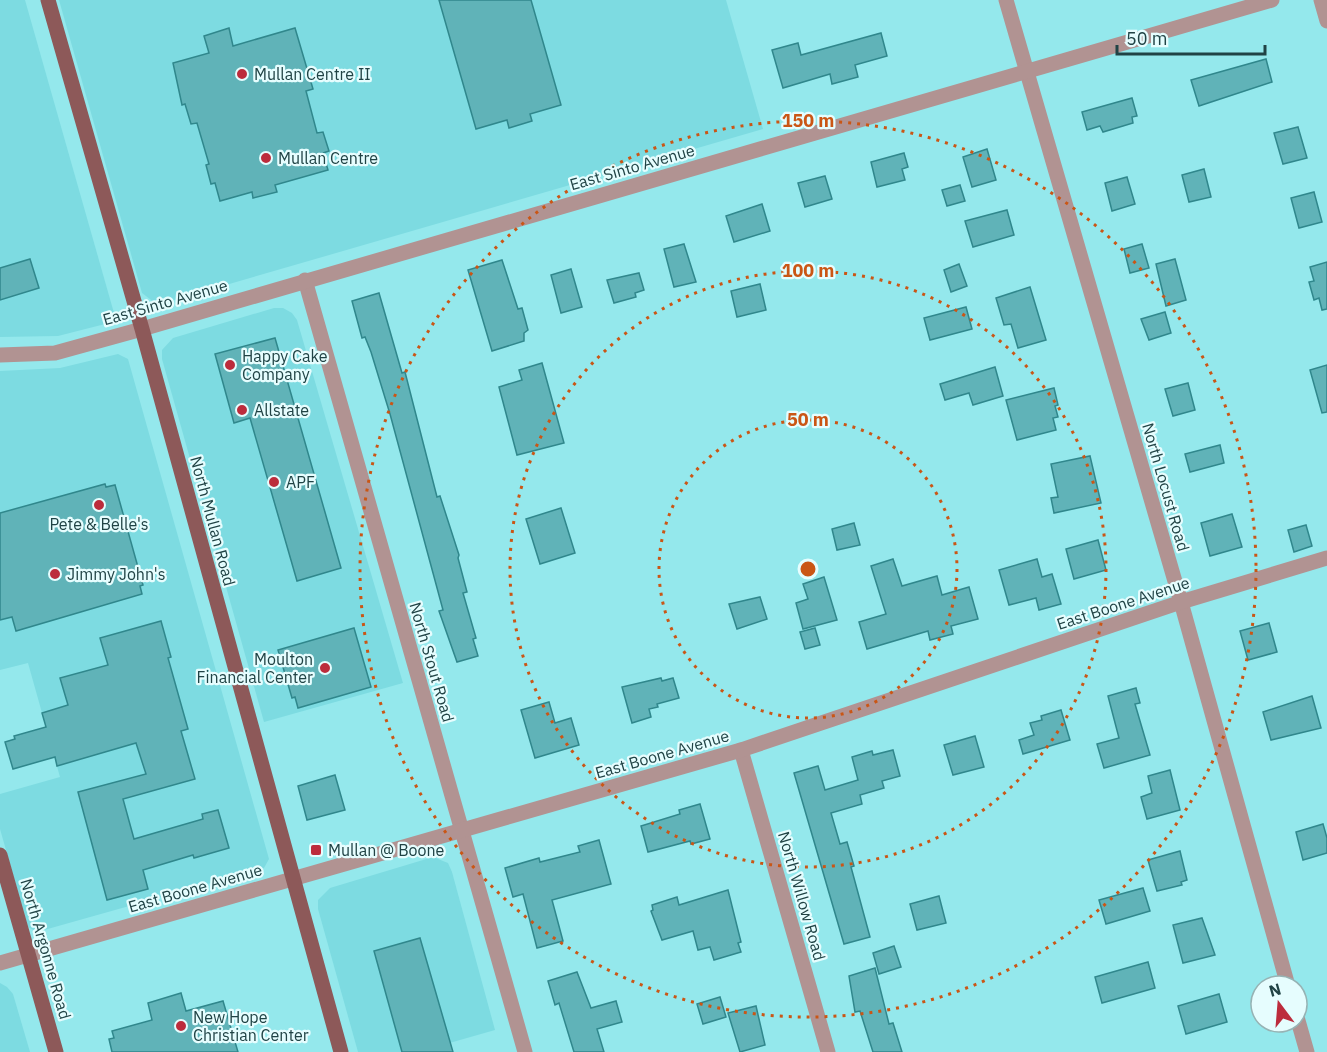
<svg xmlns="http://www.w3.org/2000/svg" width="1327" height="1052" font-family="'IBM Plex Sans',sans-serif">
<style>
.built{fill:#7ddbe1}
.building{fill:#60b3b8;stroke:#30878c;stroke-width:1.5}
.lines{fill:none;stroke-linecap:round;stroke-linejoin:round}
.street{stroke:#b19392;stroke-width:15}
.primary{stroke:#8d5959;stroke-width:15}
.ring{fill:none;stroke:#ca5615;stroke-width:3;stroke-dasharray:3 6}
.poi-dot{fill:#bc2c3c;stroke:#e6fdfe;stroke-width:2}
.labels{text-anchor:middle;stroke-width:4.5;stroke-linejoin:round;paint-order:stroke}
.poi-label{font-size:16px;fill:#204345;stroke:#e6fdfe;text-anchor:start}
.street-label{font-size:16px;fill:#204345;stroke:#e6fdfe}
.centre{fill:#ca5615;stroke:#e6fdfe;stroke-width:3}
.ring-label{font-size:18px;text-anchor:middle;font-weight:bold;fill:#ca5615;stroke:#e6fdfe;stroke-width:4.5;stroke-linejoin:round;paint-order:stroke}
</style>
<rect width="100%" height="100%" fill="#94e8ec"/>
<!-- built -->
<g class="built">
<polygon points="0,0 25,0 114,313 109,323 58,336 0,337"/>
<polygon points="59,0 726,0 763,129 164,303 155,303 142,293"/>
<polygon points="274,308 283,308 292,313 297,320 403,683 264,722 162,359 162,350 173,338"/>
<polygon points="118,354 128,359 269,859 264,868 37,932 28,927 0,829 0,794 60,777 28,663 0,670 0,371 60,368"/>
<polygon points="433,857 448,863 452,872 495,1030 418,1052 358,1052 318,909 318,900 330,888"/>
<polygon points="0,983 7,987 13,994 30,1052 0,1052"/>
</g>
<!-- building -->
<g class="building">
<polygon points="439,0 531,0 561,105 530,114 532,121 509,128 507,120 476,129"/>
<polygon points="229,28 233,46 295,28 313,89 306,91 317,133 323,132 329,151 323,153 328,170 275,185 277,192 253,198 252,192 220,201 215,183 211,184 206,165 209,164 197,123 191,124 185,104 182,105 173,63 209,53 204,36"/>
<polygon points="881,33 887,56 855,65 858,77 832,84 830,74 783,88 772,50 798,43 801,55"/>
<polygon points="1266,59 1272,82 1199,106 1191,80"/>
<polygon points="1132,98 1137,116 1132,117 1133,123 1103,132 1100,126 1087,130 1082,112"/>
<polygon points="1298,127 1307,158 1283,164 1274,133"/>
<polygon points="987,149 996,180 972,187 963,157"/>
<polygon points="904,153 908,167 902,169 905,180 877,187 871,162"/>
<polygon points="1204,169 1211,197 1189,202 1182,175"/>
<polygon points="825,176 832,199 805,207 798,183"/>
<polygon points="1127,177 1135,204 1112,211 1105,183"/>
<polygon points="960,185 965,201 947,206 942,190"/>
<polygon points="1314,192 1322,222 1299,228 1291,198"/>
<polygon points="762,204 770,231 734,242 726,216"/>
<polygon points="1007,210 1014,235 973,247 965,221"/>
<polygon points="684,244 696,282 674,287 664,249"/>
<polygon points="1142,244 1149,268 1130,273 1124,249"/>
<polygon points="30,259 39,288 0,300 0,268"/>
<polygon points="1175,259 1186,300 1166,306 1156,264"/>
<polygon points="502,260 518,309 522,308 528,330 524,333 524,341 492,351 468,270"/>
<polygon points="1327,262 1327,309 1322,310 1319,298 1314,300 1309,282 1314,281 1310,267"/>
<polygon points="959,264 967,286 951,292 944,270"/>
<polygon points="571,269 582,307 561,313 551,275"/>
<polygon points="639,273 644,290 635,293 636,297 614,303 607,280"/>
<polygon points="760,284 766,310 737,317 731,291"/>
<polygon points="1030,287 1046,340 1018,348 1011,324 1004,325 996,298"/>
<polygon points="379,293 402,373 405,372 437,497 440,496 459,555 458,558 467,592 463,593 476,638 473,639 478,656 457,662 439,611 443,610 390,414 371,352 365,337 362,338 352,301"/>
<polygon points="966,307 972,329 930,340 924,318"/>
<polygon points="1165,312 1171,333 1149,340 1141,319"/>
<polygon points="275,338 341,568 297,581 250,418 234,423 215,354"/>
<polygon points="542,363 564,443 517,455 499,387 522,380 519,370"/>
<polygon points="1327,365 1327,412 1322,413 1310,370"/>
<polygon points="995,367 1003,396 973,405 969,393 945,400 940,384"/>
<polygon points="1188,383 1195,410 1173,416 1165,389"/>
<polygon points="1054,388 1058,405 1055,406 1058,417 1053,418 1056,430 1017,440 1006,400"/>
<polygon points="1220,445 1224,463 1190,472 1185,454"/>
<polygon points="1090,456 1101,503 1054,513 1051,498 1058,497 1051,464"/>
<polygon points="105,484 106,487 115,485 143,585 140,586 142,594 16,631 12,617 0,620 0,513"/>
<polygon points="561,508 575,553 540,564 526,519"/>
<polygon points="1232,514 1242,547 1210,556 1201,523"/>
<polygon points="854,523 860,545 837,550 832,529"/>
<polygon points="1306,525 1312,546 1294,552 1288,530"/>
<polygon points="1098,540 1106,570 1074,579 1066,549"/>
<polygon points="893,559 902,586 937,576 942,595 969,587 978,619 951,626 953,634 930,640 928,631 867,649 859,622 886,614 871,566"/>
<polygon points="1037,559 1042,577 1052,574 1061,604 1039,610 1036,598 1009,605 999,570"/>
<polygon points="824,577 837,620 803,629 796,603 808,599 803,584"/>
<polygon points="760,597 767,619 737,629 729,604"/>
<polygon points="161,621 171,657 168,658 188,729 181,731 195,779 123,799 134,839 203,819 202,814 218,810 229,848 194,858 193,855 143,870 148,889 107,900 78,792 146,774 136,743 57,766 55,757 13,769 5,742 15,739 14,736 46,727 42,713 68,705 60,678 108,665 100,638"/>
<polygon points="1269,623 1277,652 1248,660 1240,631"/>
<polygon points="354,628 371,687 298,708 295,697 292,698 278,650"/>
<polygon points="815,628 820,645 805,649 800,632"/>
<polygon points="661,678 662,681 673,678 679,698 657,704 658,707 649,709 651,717 632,723 622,687"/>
<polygon points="1136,688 1140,703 1135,704 1150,755 1104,768 1097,744 1119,738 1108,696"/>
<polygon points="1312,696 1321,728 1271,740 1263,712"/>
<polygon points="549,702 555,723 571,718 579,745 535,758 521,710"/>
<polygon points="1061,710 1070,740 1023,754 1019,740 1034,735 1030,723 1042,720 1041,716"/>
<polygon points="975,736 984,767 953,775 944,745"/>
<polygon points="893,750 900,776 882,781 884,788 860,795 862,804 831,813 840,844 847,842 854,866 851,867 870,937 844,944 794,773 818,766 825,790 858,780 852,757 872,751 873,755"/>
<polygon points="1170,770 1180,810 1147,819 1141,797 1152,793 1148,776"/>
<polygon points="335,775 345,810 307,820 298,786"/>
<polygon points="700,804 710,839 691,844 690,841 648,852 641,826 680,814 679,810"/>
<polygon points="1323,824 1327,838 1327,853 1303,860 1296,832"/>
<polygon points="599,840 611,884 552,900 563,941 537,948 523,894 513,897 505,868 539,858 540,862 580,852 578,846"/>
<polygon points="1180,851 1187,880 1181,882 1182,885 1157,891 1148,860"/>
<polygon points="1143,888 1150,911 1106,924 1099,900"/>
<polygon points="728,890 741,942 738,943 741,952 714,960 710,947 698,950 693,931 662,940 651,911 653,910 652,905 677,897 679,905"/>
<polygon points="939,896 946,923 917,930 910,904"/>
<polygon points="1202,918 1215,955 1183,963 1173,925"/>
<polygon points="420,938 453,1052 402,1052 374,951"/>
<polygon points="894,946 901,967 879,974 873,953"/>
<polygon points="1148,962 1155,988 1102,1003 1095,977"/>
<polygon points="875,968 889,1024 893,1023 902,1052 873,1052 860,1011 855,1012 849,976"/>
<polygon points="577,972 591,1008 616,1001 622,1022 597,1029 604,1052 574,1052 559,1003 555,1005 548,981"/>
<polygon points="181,993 186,1011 223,1001 238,1052 112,1052 109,1039 114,1038 112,1031 152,1020 148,1003"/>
<polygon points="1219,994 1227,1022 1186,1034 1178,1006"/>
<polygon points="720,997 726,1017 703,1024 697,1004"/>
<polygon points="756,1006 765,1045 740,1052 728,1013"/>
</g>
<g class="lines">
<!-- street -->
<g class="street">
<polyline points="1006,0 1181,602 1288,986"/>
<polyline points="1321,0 1327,21"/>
<polyline points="305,280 525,1052"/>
<polyline points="0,355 55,353 142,329 1272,0"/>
<polyline points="741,750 828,1052"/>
<polyline points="0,963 741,750 1181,602 1327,558"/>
<polyline points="1297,1017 1307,1052"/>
</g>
<!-- primary -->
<g class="primary">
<polyline points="48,0 142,329 341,1052"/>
<polyline points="0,855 56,1052"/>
</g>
</g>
<!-- distance rings -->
<g class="ring">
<circle cx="808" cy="569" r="149"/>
<circle cx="808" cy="569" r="298"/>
<circle cx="808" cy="569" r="448"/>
</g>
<!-- markers -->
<g class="poi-dot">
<circle cx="242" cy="74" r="6"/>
<circle cx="266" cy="158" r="6"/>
<circle cx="230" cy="365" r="6"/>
<circle cx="242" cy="410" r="6"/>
<circle cx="274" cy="482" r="6"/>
<circle cx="99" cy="505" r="6"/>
<circle cx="55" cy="574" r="6"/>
<circle cx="325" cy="668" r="6"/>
<rect x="310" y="844" width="12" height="12" rx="3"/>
<circle cx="181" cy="1026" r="6"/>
</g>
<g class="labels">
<!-- poi labels -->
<g class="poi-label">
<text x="254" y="80">Mullan Centre II</text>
<text x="278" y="164">Mullan Centre</text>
<text x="242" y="362">Happy Cake<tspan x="242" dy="18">Company</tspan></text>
<text x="254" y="416">Allstate</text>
<text x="286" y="488">APF</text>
<text x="99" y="530" text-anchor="middle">Pete &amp; Belle's</text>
<text x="67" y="580">Jimmy John's</text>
<text x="313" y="665" text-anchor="end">Moulton<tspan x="313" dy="18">Financial Center</tspan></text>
<text x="328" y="856">Mullan @ Boone</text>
<text x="193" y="1023">New Hope<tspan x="193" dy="18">Christian Center</tspan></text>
</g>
<!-- street labels -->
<g class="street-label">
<text transform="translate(632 167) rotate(-16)" y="6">East Sinto Avenue</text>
<text transform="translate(165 302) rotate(-16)" y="6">East Sinto Avenue</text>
<text transform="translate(1166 487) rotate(74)" y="6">North Locust Road</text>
<text transform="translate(213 521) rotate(75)" y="6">North Mullan Road</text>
<text transform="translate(1123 603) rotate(-18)" y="6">East Boone Avenue</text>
<text transform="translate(432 662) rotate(74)" y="6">North Stout Road</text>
<text transform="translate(662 754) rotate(-16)" y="6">East Boone Avenue</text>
<text transform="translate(195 888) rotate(-16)" y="6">East Boone Avenue</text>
<text transform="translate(802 896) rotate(74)" y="6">North Willow Road</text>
<text transform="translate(46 949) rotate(74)" y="6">North Argonne Road</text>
</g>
</g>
<circle cx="808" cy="569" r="9" class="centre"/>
<g class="ring-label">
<text x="808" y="127">150 m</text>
<text x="808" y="277">100 m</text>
<text x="808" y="426">50 m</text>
</g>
<!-- north arrow -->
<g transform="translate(1279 1004) rotate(344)"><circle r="28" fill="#e6fdfe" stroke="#97b3b4" stroke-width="1.5"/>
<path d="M0-4.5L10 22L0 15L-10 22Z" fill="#bc2c3c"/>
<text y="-9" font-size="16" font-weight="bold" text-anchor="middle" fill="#204345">N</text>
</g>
<!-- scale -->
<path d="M1117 45v9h148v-9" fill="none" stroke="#204345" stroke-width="3"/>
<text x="1126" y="45" font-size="18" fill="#204345" stroke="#e6fdfe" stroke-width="4.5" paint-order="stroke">50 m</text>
</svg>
